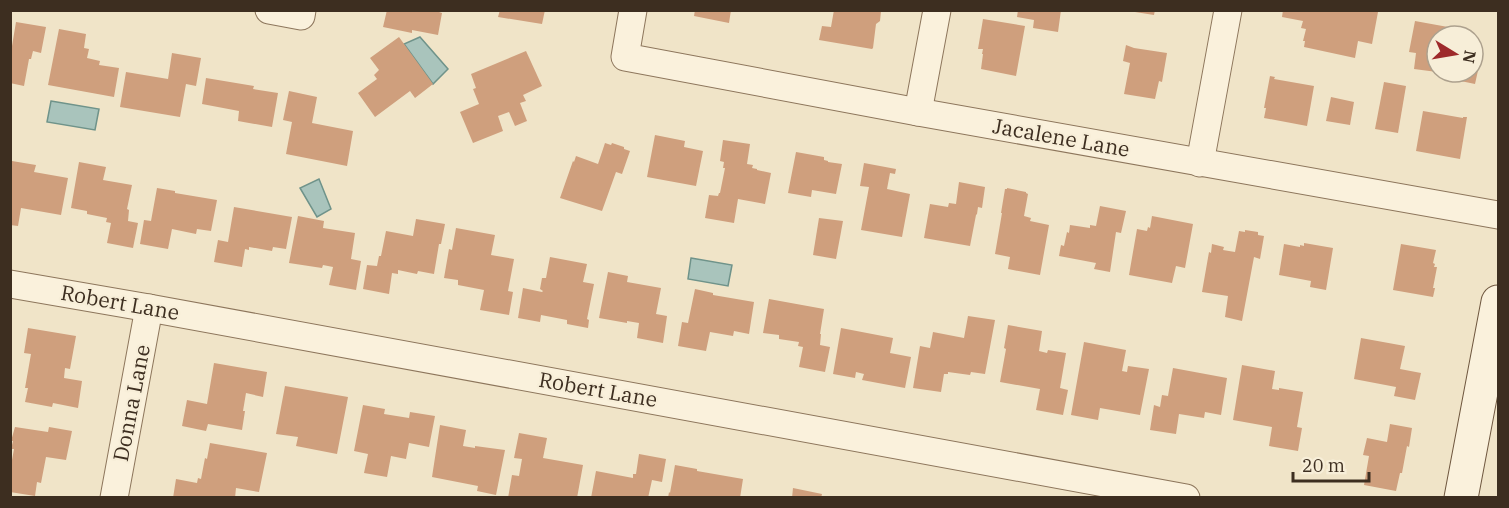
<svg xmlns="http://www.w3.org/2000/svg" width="1509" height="508" font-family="'IBM Plex Serif',serif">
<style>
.water{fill:#a9c4bc;stroke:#6f938a;stroke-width:1.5}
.building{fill:#cf9f7d}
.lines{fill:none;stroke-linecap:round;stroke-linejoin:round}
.street-casing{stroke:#8d765c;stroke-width:29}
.secondary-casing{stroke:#6f573f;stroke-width:35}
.street{stroke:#faf1dc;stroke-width:27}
.secondary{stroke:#faf1dc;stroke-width:33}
.labels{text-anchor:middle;stroke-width:4.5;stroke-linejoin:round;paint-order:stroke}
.street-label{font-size:21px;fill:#3d2e20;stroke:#f7eed8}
</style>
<rect width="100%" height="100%" fill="#f0e4c8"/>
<!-- water -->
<g class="water">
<polygon points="420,37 448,69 433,84 404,44"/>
<polygon points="51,101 99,109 95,130 47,122"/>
<polygon points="319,179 331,209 317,217 300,188"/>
<polygon points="691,258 732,265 728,286 688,279"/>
</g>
<!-- building -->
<g class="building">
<polygon points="387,10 433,10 442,13 438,35 412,30 412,33 383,27"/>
<polygon points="500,10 545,10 542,24 498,17"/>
<polygon points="695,10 731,10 729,23 694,16"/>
<polygon points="834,10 881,11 880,21 876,24 873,48 872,49 819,40 822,26 831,27"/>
<polygon points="1018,10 1061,10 1058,32 1033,28 1034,20 1017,17"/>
<polygon points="1135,10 1155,10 1154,15 1135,12"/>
<polygon points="1283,10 1372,10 1378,12 1372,44 1358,41 1355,58 1304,47 1305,41 1303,41 1306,29 1301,28 1303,21 1282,17"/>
<polygon points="983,19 1025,26 1016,76 981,69 983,54 982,54 983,49 978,49"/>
<polygon points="1415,21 1459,29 1459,36 1437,36 1437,72 1414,69 1416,53 1409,52"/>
<polygon points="16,22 46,27 41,53 33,51 31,59 29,59 24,86 10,83 10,46 12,46"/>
<polygon points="59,29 86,34 84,48 89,49 87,58 100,61 99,65 119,68 114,97 48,85"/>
<polygon points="399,37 433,84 415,98 410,91 375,117 358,93 377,79 374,75 379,70 370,58"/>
<polygon points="1126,45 1134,48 1167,53 1162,82 1159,81 1155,99 1124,94 1130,63 1123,61"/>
<polygon points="526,51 542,86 523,95 526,101 520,103 527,121 515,126 509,112 498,116 503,131 473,143 460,112 479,104 473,89 476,88 471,74"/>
<polygon points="172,53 201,58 196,86 186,84 180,117 120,107 126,72 168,79"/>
<polygon points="1473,56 1479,58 1478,66 1479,66 1475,84 1451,79 1451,76 1448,75 1448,72 1473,72"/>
<polygon points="1270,76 1275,77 1274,79 1314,86 1307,126 1264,118 1266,108 1264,108"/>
<polygon points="206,78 254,86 253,89 278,93 272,127 238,121 239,111 202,104"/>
<polygon points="1384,82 1406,86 1398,133 1375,129"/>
<polygon points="289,91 317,97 312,123 353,131 347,166 286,154 292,122 283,120"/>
<polygon points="1331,97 1354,102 1350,125 1326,121"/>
<polygon points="1423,111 1463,118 1463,117 1467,117 1460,159 1416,151"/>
<polygon points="655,135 685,141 684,147 703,151 696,186 647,177"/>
<polygon points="723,140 750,144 747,164 753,165 752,168 757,169 757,170 771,173 765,204 738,199 734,223 705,218 709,195 718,196 719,193 720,193 725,168 723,168 724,162 720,161"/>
<polygon points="605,143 611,145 612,143 624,147 624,149 630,151 622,174 616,172 602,211 560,198 573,161 574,162 576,156 598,164"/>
<polygon points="796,152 824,157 824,160 828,161 828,162 842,164 836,194 812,190 811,197 788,193"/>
<polygon points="12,161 36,165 34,172 68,178 61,215 21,208 18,226 10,225 10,170"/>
<polygon points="79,162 106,167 103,180 132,185 127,209 129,210 128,221 138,223 133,248 107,243 111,223 106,222 107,218 87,214 87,211 71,208"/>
<polygon points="864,163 896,169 895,174 890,173 887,189 910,194 902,237 861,230 869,187 860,186"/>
<polygon points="959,182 985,187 982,208 978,207 977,214 976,215 970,246 924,238 930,204 948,207 949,203 956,204"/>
<polygon points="157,188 175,191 175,193 217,200 211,231 197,229 196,234 172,229 168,249 140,244 144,220 151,221"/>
<polygon points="1007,188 1026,192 1026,193 1028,194 1024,216 1031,218 1030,221 1049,225 1040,275 1008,269 1010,257 995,254 1002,213 1001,213 1005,189 1007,189"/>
<polygon points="1100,206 1126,211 1121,233 1116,232 1110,272 1094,269 1096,263 1059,256 1061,245 1064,246 1067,232 1069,233 1070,225 1090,228 1090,225 1096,226"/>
<polygon points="234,207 292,217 286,249 273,247 272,251 249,247 249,250 245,249 242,267 214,262 218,240 228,242"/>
<polygon points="298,216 324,221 323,228 355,233 351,259 361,261 356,290 329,285 333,267 323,265 322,268 289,263"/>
<polygon points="1152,216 1193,224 1185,268 1176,266 1172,283 1129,275 1137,229 1147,231 1148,227 1150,228"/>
<polygon points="819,218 843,221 836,259 813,255"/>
<polygon points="416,219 445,224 441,244 439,244 434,274 418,271 417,274 398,270 398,274 392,273 389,294 363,289 367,265 377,266 379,256 381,256 386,231 413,236"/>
<polygon points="456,228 495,235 491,255 514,259 508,291 513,292 509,315 480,310 484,290 458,285 458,280 444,278 449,249 452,250"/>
<polygon points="1245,230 1258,232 1258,235 1264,236 1260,259 1254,257 1242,321 1225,317 1228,296 1202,292 1209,252 1211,253 1212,244 1224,247 1223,250 1235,252 1239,231 1245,232"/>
<polygon points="1304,243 1333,248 1326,290 1310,287 1311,281 1279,275 1284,244 1300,247 1300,245 1304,246"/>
<polygon points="1401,244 1436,250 1433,263 1435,264 1434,267 1437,267 1433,288 1435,288 1433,297 1393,290"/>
<polygon points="550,257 587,264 583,282 594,284 587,319 589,320 588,328 567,324 567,320 541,315 540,322 518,318 523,288 542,292 543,291 540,289 542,278 546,278"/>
<polygon points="608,272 628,276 627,282 661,288 656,314 667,316 663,343 637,338 639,323 627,321 627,323 599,318"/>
<polygon points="695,289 713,293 713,295 754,302 749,334 734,331 733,336 710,332 706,351 678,346 682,322 688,323"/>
<polygon points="769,299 824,309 820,334 821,334 820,345 830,347 825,372 799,367 803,347 798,346 799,342 779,339 779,335 763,333"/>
<polygon points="968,316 995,320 985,374 971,372 970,375 948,372 948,374 944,374 941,392 913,388 920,346 930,348 933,332 964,338"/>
<polygon points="1008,325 1042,331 1039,351 1047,353 1048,350 1066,353 1060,388 1068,390 1063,415 1036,410 1040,389 1000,382 1006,349 1004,348"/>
<polygon points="28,328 76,336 70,369 65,368 64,378 82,381 78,408 53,403 52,407 25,402 28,388 25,388 31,354 24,353"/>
<polygon points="841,328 893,338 890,353 911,357 905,388 862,380 864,374 856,372 855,378 833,374"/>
<polygon points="1361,338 1405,346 1400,369 1421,373 1415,400 1394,396 1396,387 1354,379"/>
<polygon points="1084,342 1126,350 1122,371 1127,372 1128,366 1149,369 1140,415 1100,408 1098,420 1071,415"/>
<polygon points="214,363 267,372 263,397 246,393 243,411 245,411 242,430 208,424 206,431 182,426 187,400 207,404"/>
<polygon points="1242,365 1275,371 1272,389 1279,390 1279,388 1303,392 1297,427 1302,428 1298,451 1269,446 1272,427 1233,420"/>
<polygon points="1173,368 1227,378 1221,415 1205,412 1204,418 1179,414 1176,434 1150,430 1154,405 1160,407 1162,395 1168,396"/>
<polygon points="285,386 348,397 337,454 296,446 298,437 276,434"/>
<polygon points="363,405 385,409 384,414 409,418 410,412 435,416 429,447 409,443 406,459 391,456 387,477 364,473 368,454 354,451"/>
<polygon points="1390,424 1412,428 1409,447 1407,446 1402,473 1400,473 1396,491 1364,485 1369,456 1363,455 1367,438 1387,442"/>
<polygon points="440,425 466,430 463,446 475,448 475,446 505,450 496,495 477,491 478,486 432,477"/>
<polygon points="15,427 48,432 49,427 72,431 66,460 46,457 41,483 37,482 35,496 10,492 10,460 12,460 14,449 11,449 13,441 11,441"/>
<polygon points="519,433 547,438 543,458 583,465 577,498 552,498 544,496 544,498 508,498 512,475 519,476 522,459 514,458"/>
<polygon points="210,443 267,453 259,492 236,488 235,498 173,498 176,479 197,483 198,478 201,479 205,458 207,459"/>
<polygon points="639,454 666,459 662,482 652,480 648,498 591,498 596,471 633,478 633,474 636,474"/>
<polygon points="675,465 697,469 697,471 743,479 740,498 668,498 669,492 670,493"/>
<polygon points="793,488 822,494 821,498 792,498"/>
</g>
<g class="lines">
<!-- street casing -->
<g class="street-casing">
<g id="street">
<polyline points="269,10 301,16 302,10"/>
<polyline points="633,10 625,57 918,112 1498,215"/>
<polyline points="918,112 937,10"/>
<polyline points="1200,163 1228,10"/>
<polyline points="10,284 149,308 1186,498"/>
<polyline points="114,498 149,308"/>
</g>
</g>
<!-- secondary casing -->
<g class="secondary-casing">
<polyline id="secondary" points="1461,498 1498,302"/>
</g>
<!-- street -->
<use href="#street" class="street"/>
<!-- secondary -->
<use href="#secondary" class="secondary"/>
</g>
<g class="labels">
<!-- street labels -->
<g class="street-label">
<text transform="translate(1061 138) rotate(10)" y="7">Jacalene Lane</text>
<text transform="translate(120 303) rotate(10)" y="7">Robert Lane</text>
<text transform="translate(598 390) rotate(10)" y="7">Robert Lane</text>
<text transform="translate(132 403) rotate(-79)" y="7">Donna Lane</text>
</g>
</g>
<!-- border -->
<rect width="1509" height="508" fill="none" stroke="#3d2e20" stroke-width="24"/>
<!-- north arrow -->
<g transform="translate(1455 54) rotate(101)"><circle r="28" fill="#f7eed8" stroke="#ada18e" stroke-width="1.5"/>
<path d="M0-4.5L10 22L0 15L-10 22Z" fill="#9e2a2b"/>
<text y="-9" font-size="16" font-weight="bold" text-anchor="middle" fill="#3d2e20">N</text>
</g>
<!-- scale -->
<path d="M1293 472v9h76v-9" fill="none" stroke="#3d2e20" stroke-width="3"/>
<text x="1302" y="472" font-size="18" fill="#3d2e20" stroke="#f7eed8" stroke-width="4.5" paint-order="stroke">20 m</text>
</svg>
